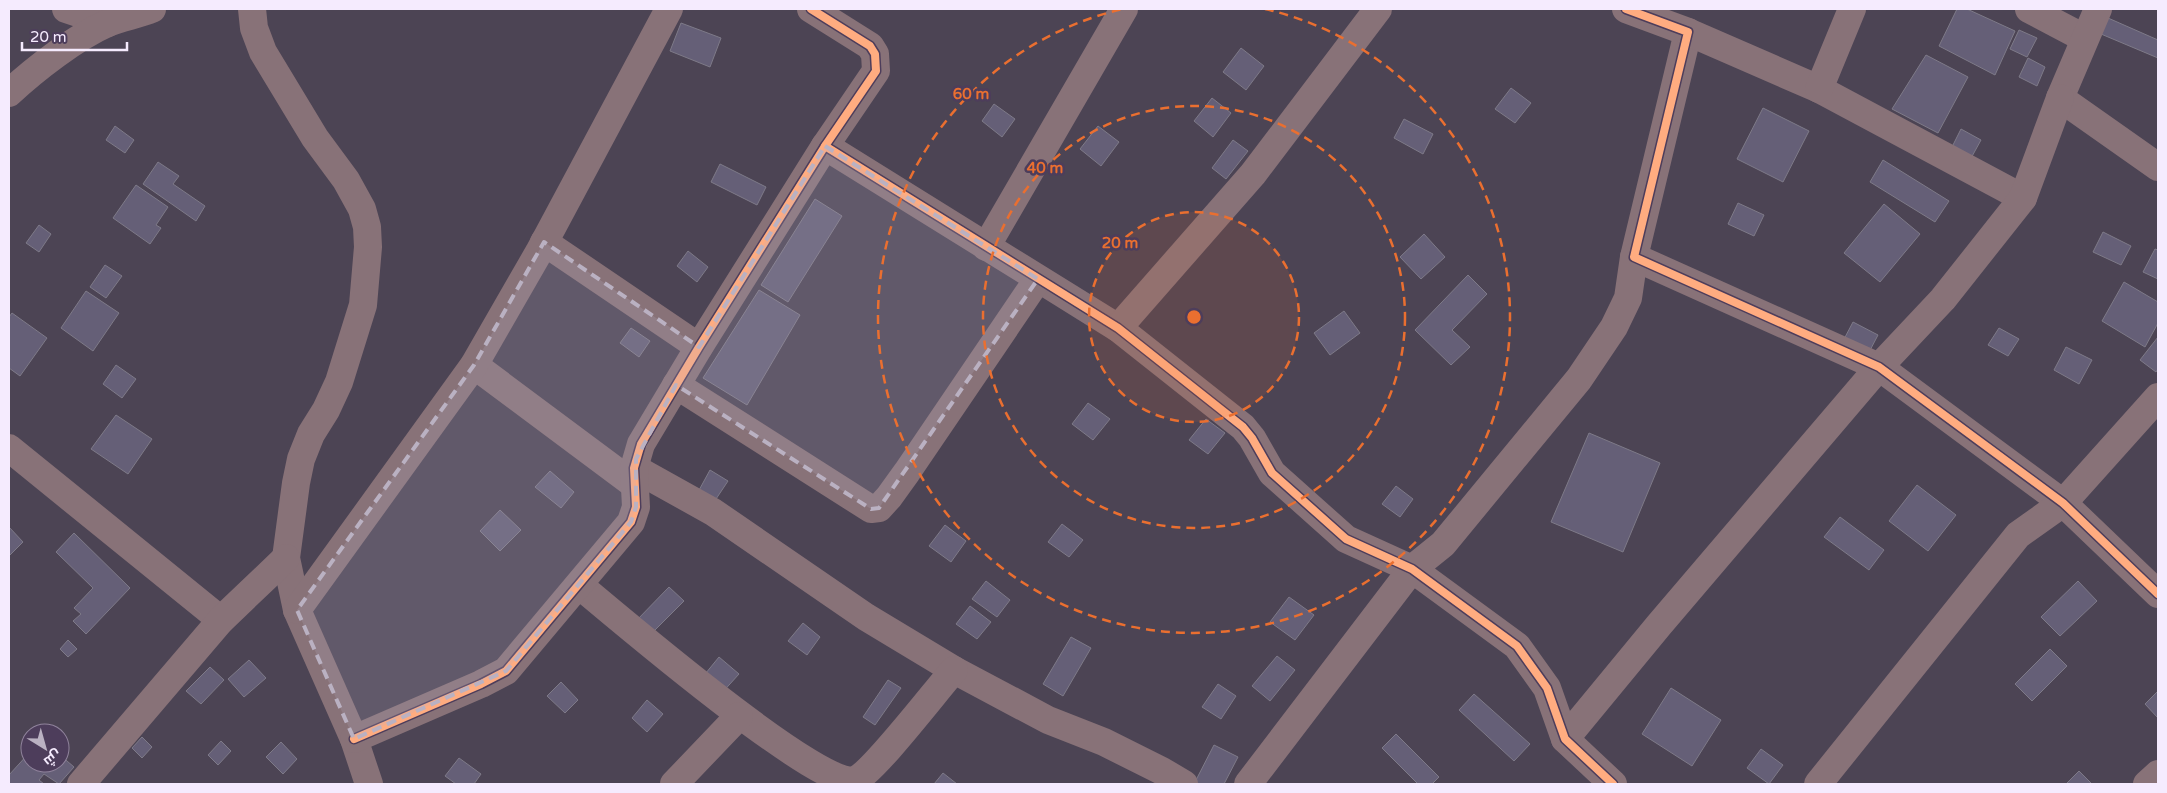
<svg xmlns="http://www.w3.org/2000/svg" width="2167" height="793" font-family="'Varela Round',Cairo,sans-serif">
<style>
.building{fill:#655f77;stroke:#7e7a88}
.lines{fill:none;stroke-linecap:round;stroke-linejoin:round}
.street{stroke:#887278;stroke-width:28}
.cycleway-casing{stroke:#4d3d5b;stroke-width:11}
.cycleway{stroke:#ffac80;stroke-width:8}
.marked{fill:#bab1c2;fill-opacity:0.2;stroke:#bab1c2;stroke-width:4;stroke-dasharray:10 6;stroke-linejoin:round}
.ring{fill:none;stroke:#ea6f30;stroke-width:2.5;stroke-dasharray:9 6}
.centre{fill:#ea6f30;stroke:#4d3d5b;stroke-width:2.5}
.ring-label{font-size:15px;text-anchor:middle;font-weight:bold;fill:#ea6f30;stroke:#4d3d5b;stroke-width:5;stroke-linejoin:round;paint-order:stroke}
</style>
<rect width="100%" height="100%" fill="#4c4454"/>
<!-- building -->
<g class="building">
<polygon points="1957,9 1967,9 2015,31 1995,75 1939,46"/>
<polygon points="2108,18 2158,40 2158,58 2101,34"/>
<polygon points="681,23 721,38 710,67 670,51"/>
<polygon points="2019,30 2037,38 2027,57 2010,49"/>
<polygon points="1241,48 1264,66 1246,90 1223,72"/>
<polygon points="1926,55 1968,77 1938,133 1892,109"/>
<polygon points="2028,58 2045,67 2037,86 2019,77"/>
<polygon points="1511,88 1531,103 1515,123 1495,109"/>
<polygon points="1212,98 1231,113 1213,137 1194,121"/>
<polygon points="994,104 1015,119 1002,137 982,121"/>
<polygon points="1763,108 1809,131 1783,182 1737,159"/>
<polygon points="1404,119 1433,134 1423,154 1394,138"/>
<polygon points="115,126 134,140 125,153 106,140"/>
<polygon points="1098,126 1119,142 1101,166 1080,149"/>
<polygon points="1961,129 1981,140 1970,160 1951,149"/>
<polygon points="1233,140 1248,151 1226,179 1212,168"/>
<polygon points="1883,160 1949,201 1935,222 1870,182"/>
<polygon points="158,162 179,176 173,184 205,206 196,221 143,184"/>
<polygon points="720,164 766,187 757,205 711,182"/>
<polygon points="136,185 168,207 156,225 161,228 150,244 113,218"/>
<polygon points="815,199 842,216 788,302 761,285"/>
<polygon points="1738,203 1764,215 1754,236 1728,224"/>
<polygon points="1884,204 1920,234 1880,282 1844,253"/>
<polygon points="39,225 51,234 39,252 26,243"/>
<polygon points="2103,232 2131,246 2121,265 2093,252"/>
<polygon points="1424,234 1445,257 1421,279 1400,257"/>
<polygon points="2155,249 2158,250 2158,279 2143,272"/>
<polygon points="688,251 708,267 697,282 677,266"/>
<polygon points="105,265 122,276 106,298 90,287"/>
<polygon points="1468,275 1487,294 1452,330 1470,347 1451,365 1415,330"/>
<polygon points="2124,282 2158,302 2158,323 2145,347 2102,321"/>
<polygon points="759,290 800,315 747,405 703,378"/>
<polygon points="86,291 119,313 93,351 61,328"/>
<polygon points="1344,311 1360,333 1330,355 1314,333"/>
<polygon points="12,313 47,338 20,376 9,368 9,317"/>
<polygon points="1853,322 1878,335 1867,356 1842,343"/>
<polygon points="631,328 650,341 639,357 620,343"/>
<polygon points="1999,328 2019,339 2008,356 1988,345"/>
<polygon points="2158,337 2158,369 2156,372 2140,360"/>
<polygon points="2066,347 2092,360 2079,384 2054,370"/>
<polygon points="116,365 136,379 122,398 103,384"/>
<polygon points="1088,403 1110,419 1093,440 1072,424"/>
<polygon points="116,415 152,439 128,474 91,449"/>
<polygon points="1206,419 1225,433 1208,454 1189,440"/>
<polygon points="1589,433 1660,463 1623,552 1551,522"/>
<polygon points="710,470 728,481 714,502 698,492"/>
<polygon points="550,471 574,492 561,508 535,487"/>
<polygon points="1917,485 1956,515 1928,551 1889,521"/>
<polygon points="1396,486 1413,499 1400,517 1382,504"/>
<polygon points="500,510 521,530 500,551 480,531"/>
<polygon points="1840,517 1884,550 1869,570 1824,537"/>
<polygon points="1062,524 1083,540 1069,557 1048,542"/>
<polygon points="945,525 966,541 951,562 929,546"/>
<polygon points="9,527 23,542 9,556"/>
<polygon points="74,533 130,588 86,634 73,621 81,614 74,608 93,588 56,552"/>
<polygon points="986,581 1010,600 997,617 972,599"/>
<polygon points="2078,581 2097,601 2060,636 2041,617"/>
<polygon points="669,587 684,601 650,635 636,621"/>
<polygon points="1289,597 1314,615 1295,640 1270,622"/>
<polygon points="970,606 991,622 977,639 956,624"/>
<polygon points="803,623 820,637 807,655 788,641"/>
<polygon points="1071,637 1091,648 1063,696 1043,684"/>
<polygon points="68,640 77,649 68,657 60,649"/>
<polygon points="2050,649 2067,666 2032,701 2015,684"/>
<polygon points="1277,656 1295,670 1270,701 1252,686"/>
<polygon points="719,657 739,674 720,695 701,679"/>
<polygon points="249,660 266,678 244,697 228,679"/>
<polygon points="210,667 224,680 201,704 186,691"/>
<polygon points="888,680 901,688 875,725 863,717"/>
<polygon points="561,682 578,700 565,713 547,696"/>
<polygon points="1218,684 1236,696 1221,719 1202,707"/>
<polygon points="1671,688 1721,720 1692,766 1642,734"/>
<polygon points="2158,691 2158,718 2145,704"/>
<polygon points="1474,694 1530,744 1514,761 1459,710"/>
<polygon points="647,700 663,714 647,732 632,718"/>
<polygon points="1396,734 1439,777 1432,784 1418,784 1382,748"/>
<polygon points="142,737 152,747 142,758 132,748"/>
<polygon points="221,741 231,751 218,765 208,755"/>
<polygon points="281,742 297,759 283,774 266,757"/>
<polygon points="1214,745 1238,757 1224,784 1194,784"/>
<polygon points="1761,749 1783,765 1769,784 1747,768"/>
<polygon points="30,752 30,763 60,763 60,755 74,767 59,784 44,774 39,780 44,784 9,784 9,775"/>
<polygon points="459,758 481,774 474,784 456,784 445,776"/>
<polygon points="2079,771 2092,784 2066,784"/>
<polygon points="943,773 957,784 934,784"/>
</g>
<g class="lines">
<!-- street -->
<g class="street">
<polyline points="66,9 108,23"/>
<polyline points="252,9 254,28 263,52 315,138 346,180 362,209 367,227 368,247 363,305 339,382 326,410 311,434 301,459 296,483 286,558 297,610 354,739 369,784"/>
<polyline points="1626,9 1688,32 1634,257 1879,367 2063,503 2158,594"/>
<polyline points="2029,9 2084,38"/>
<polyline points="2098,9 2060,98 2158,167"/>
<polyline points="1688,32 1819,89 2023,198"/>
<polyline points="1819,89 1852,9"/>
<path d="M9,93C35,69 76,37 108,23C122,17 138,15 152,9"/>
<polyline points="825,146 1118,328 1243,427 1252,438 1272,473 1346,539 1412,569 1517,646 1547,688 1565,739 1613,784"/>
<polyline points="544,242 699,347"/>
<polyline points="986,247 1124,9"/>
<polyline points="1118,328 1253,174 1378,9"/>
<polyline points="474,365 635,485"/>
<polyline points="676,385 871,509 879,508 889,497 907,472 1038,279"/>
<polyline points="9,448 221,620"/>
<polyline points="634,468 713,512 866,617 954,670 1048,720 1104,742 1162,771 1184,784"/>
<path d="M579,585C614,614 822,792 855,780C873,773 937,689 954,670"/>
<polyline points="297,610 474,365 539,252 669,9"/>
<polyline points="354,739 481,684 506,671 631,522 636,507 634,468 641,444 699,347 825,146 876,71 875,54 870,46 811,9"/>
<polyline points="1565,739 1659,625 1879,367 1943,299 2023,198 2060,98"/>
<polyline points="81,784 221,620 286,558"/>
<polyline points="674,784 739,716"/>
<polyline points="1248,784 1412,569 1443,544 1579,379 1614,327 1628,298 1634,257"/>
<polyline points="1818,784 2018,535 2063,503 2158,397"/>
<polyline points="2147,784 2158,774"/>
</g>
<!-- cycleway casing -->
<g class="cycleway-casing">
<g id="cycleway">
<polyline points="1626,9 1688,32 1634,257 1879,367 2063,503 2158,594"/>
<polyline points="825,146 1118,328 1243,427 1252,438 1272,473 1346,539 1412,569 1517,646 1547,688 1565,739 1613,784"/>
<polyline points="354,739 481,684 506,671 631,522 636,507 634,468 641,444 699,347 825,146 876,71 875,54 870,46 811,9"/>
</g>
</g>
<!-- cycleway -->
<use href="#cycleway" class="cycleway"/>
</g>
<!-- marked area -->
<path class="marked" d="M825,146L1038,279L879,508L871,509L676,385L636,459V507L631,522L506,671L354,739L297,610L474,365L544,242L699,347Z"/>
<!-- distance rings -->
<circle cx="1194" cy="317" r="105" fill="#ea6f30" fill-opacity=".12"/>
<g class="ring">
<circle cx="1194" cy="317" r="105"/>
<circle cx="1194" cy="317" r="211"/>
<path d="M1265 9A316 316 0 1 1 1123 9"/>
</g>
<circle cx="1194" cy="317" r="8" class="centre"/>
<g class="ring-label">
<text x="971" y="99">60 m</text>
<text x="1045" y="173">40 m</text>
<text x="1120" y="248">20 m</text>
</g>
<!-- border -->
<rect width="2167" height="793" fill="none" stroke="#f5ebfe" stroke-width="20"/>
<!-- north arrow -->
<g transform="translate(45 748) rotate(143)"><circle r="24" fill="#4d3d5b" stroke="#90839c"/>
<path d="M0-4L9 19L0 12L-9 19Z" fill="#bab1c2"/>
<text y="-8" font-size="14" font-weight="bold" text-anchor="middle" fill="#f5ebfe">ش</text>
</g>
<!-- scale -->
<path d="M22 42v8h105v-8" fill="none" stroke="#f5ebfe" stroke-width="2.5"/>
<text x="30" y="42" font-size="15" fill="#f5ebfe" stroke="#4d3d5b" stroke-width="4" paint-order="stroke">20 m</text>
</svg>
